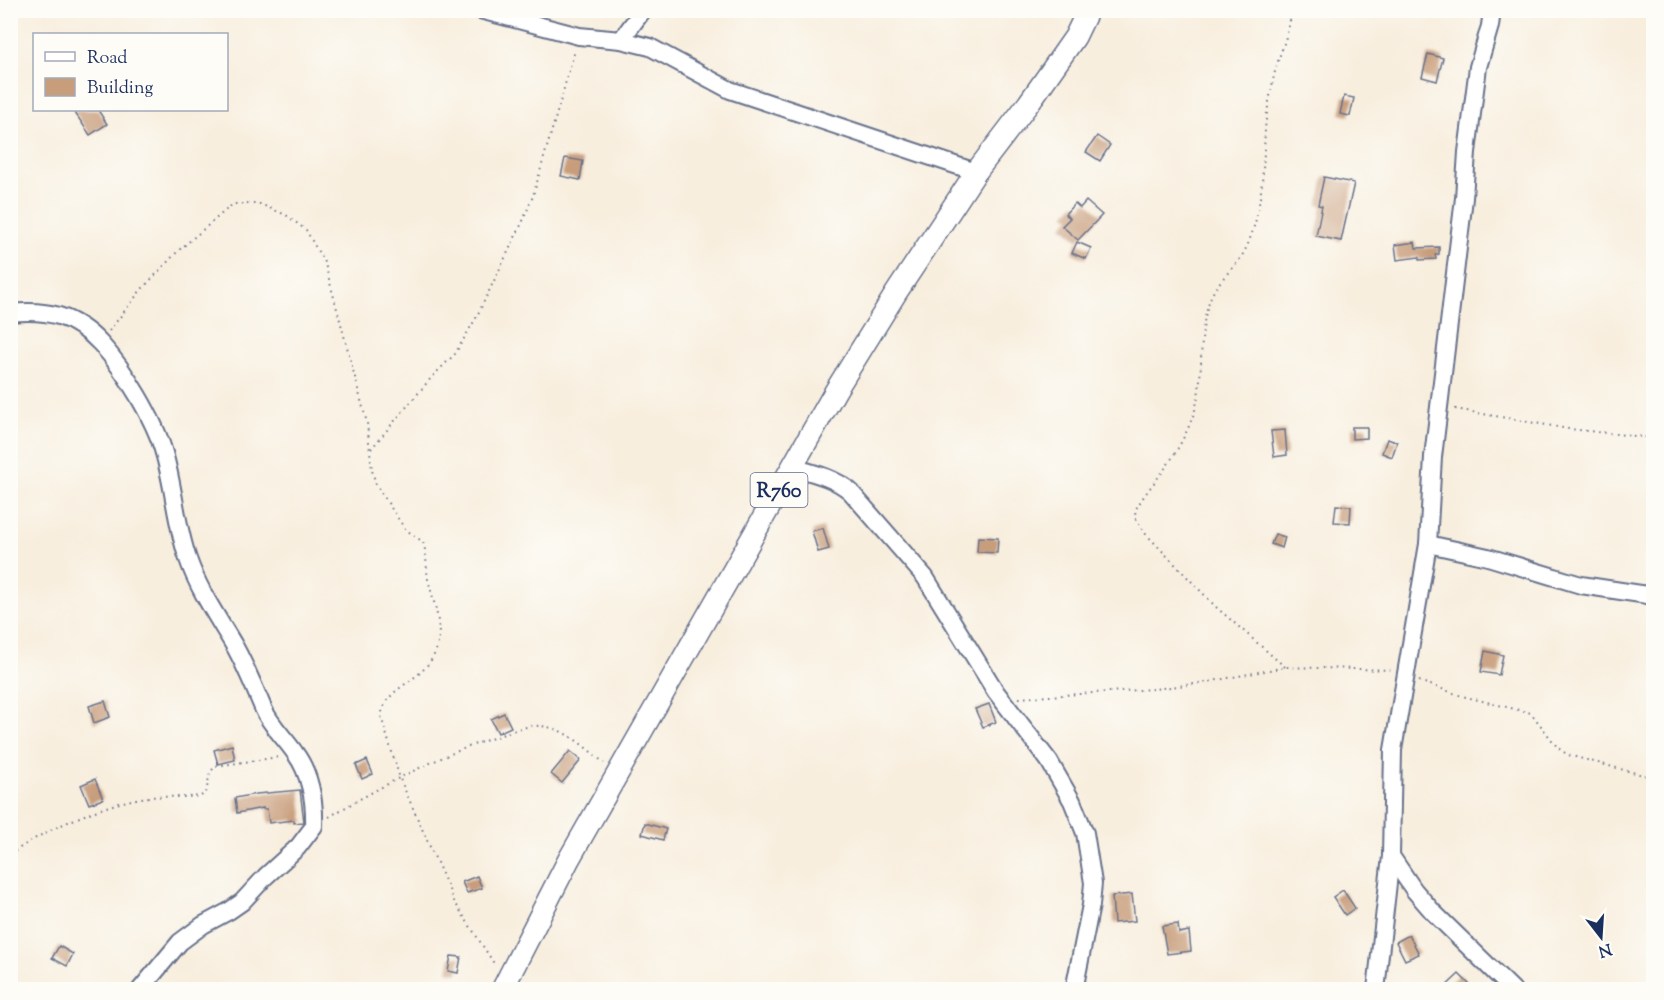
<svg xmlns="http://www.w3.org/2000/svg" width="1664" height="1000" font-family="'Sorts Mill Goudy',serif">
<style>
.building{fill:#c89d7c}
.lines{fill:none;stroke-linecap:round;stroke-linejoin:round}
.minor-casing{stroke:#68728b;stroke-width:20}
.major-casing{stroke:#68728b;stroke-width:24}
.path{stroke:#68728b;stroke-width:2;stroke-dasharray:1.5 4.5;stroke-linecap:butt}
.minor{stroke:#fff;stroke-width:16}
.major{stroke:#fff;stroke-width:21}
.labels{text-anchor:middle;stroke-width:4.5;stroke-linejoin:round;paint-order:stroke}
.shield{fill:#fdfcf7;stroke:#5f6c8c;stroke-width:1.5}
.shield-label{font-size:20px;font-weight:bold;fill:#1b2f5e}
</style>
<rect width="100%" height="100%" fill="#fdfcf7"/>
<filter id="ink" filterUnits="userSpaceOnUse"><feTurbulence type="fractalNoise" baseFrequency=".0167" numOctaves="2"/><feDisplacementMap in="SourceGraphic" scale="12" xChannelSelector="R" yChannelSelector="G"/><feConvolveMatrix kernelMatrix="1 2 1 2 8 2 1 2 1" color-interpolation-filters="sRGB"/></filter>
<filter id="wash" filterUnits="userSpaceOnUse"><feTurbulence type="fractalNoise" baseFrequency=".008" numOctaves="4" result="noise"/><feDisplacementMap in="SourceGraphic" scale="24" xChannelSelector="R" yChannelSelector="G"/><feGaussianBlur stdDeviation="1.35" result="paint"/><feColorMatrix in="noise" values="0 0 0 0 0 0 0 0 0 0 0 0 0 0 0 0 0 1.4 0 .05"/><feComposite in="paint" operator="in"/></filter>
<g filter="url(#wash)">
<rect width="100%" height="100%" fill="#f8eede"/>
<g id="blocks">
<!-- building -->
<g class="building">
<polygon points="1428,54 1443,58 1437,81 1422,77"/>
<polygon points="1344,96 1354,98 1350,116 1340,114"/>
<polygon points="73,110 98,110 107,124 90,135"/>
<polygon points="1097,136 1110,145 1100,161 1086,152"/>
<polygon points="565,158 583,161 580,180 561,176"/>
<polygon points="1324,177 1354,183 1341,241 1316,236 1322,206 1318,205"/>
<polygon points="1086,201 1102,215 1078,240 1062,226 1070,218 1065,214 1075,203 1080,208"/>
<polygon points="1077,242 1091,248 1086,259 1072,253"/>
<polygon points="1415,242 1416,248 1439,247 1439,254 1435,255 1436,259 1419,260 1419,257 1397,260 1395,245"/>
<polygon points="1352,427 1367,427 1367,438 1352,439"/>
<polygon points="1285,430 1287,455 1274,457 1271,431"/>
<polygon points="1387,439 1397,442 1392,457 1382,453"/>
<polygon points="1336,505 1351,506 1350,523 1334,522"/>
<polygon points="823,528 829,549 818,552 812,531"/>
<polygon points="1275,534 1285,537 1282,548 1271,544"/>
<polygon points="978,537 998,538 997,553 977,552"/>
<polygon points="1485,651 1503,655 1499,675 1481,672"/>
<polygon points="105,701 110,717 94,723 89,706"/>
<polygon points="989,704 996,722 983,727 975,709"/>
<polygon points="504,713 511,727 498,733 491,719"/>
<polygon points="232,745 235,760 218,764 214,750"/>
<polygon points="570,751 581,760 562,783 551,774"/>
<polygon points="367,760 373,774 362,779 356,765"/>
<polygon points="95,779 103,799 89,804 81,785"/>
<polygon points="300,790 304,822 294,823 294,820 269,823 267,809 263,809 263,808 237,813 235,798 256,794"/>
<polygon points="645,823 666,829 663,840 642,834"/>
<polygon points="477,876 482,888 467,893 462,882"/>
<polygon points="1343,890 1355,908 1345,915 1333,897"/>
<polygon points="1132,894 1135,921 1114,923 1112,896"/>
<polygon points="1178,924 1179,933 1189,931 1191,951 1167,954 1162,926"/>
<polygon points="1409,935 1419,954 1405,960 1396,942"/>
<polygon points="59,946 73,954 67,966 52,958"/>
<polygon points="451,956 461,957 458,973 448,971"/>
<polygon points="1459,974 1469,984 1463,990 1442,990"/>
</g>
</g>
</g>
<g filter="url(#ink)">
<use href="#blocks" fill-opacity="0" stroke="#68728b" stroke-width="1.5"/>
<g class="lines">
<!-- minor casing -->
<g class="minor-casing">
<g id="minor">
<polyline points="480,10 579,36 621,40 650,47 730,90 976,172"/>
<polyline points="1492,10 1490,26 1478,67 1467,152 1464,198 1433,457 1428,544 1393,750 1391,856 1414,890 1433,912 1513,990"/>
<polyline points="621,40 643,10"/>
<path d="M10,313C47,309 74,315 101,344C124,369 155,420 164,453C174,487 176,525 188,559C199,591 218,618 235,647C246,667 254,687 263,708C270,725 285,738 295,753C310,773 315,801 314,826L298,847L266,876L242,902L229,911L203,925L180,942L140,990"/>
<path d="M792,467C813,473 833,477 850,491L925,577L996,692L1049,761L1072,801L1085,833L1093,883L1091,905L1074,990"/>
<polyline points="1428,544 1488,557 1581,585 1654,596"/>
<polyline points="1376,990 1391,856"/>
</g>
</g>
<!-- major casing -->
<g class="major-casing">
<polyline id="major" points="502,990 569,859 836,390 896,293 976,172 1028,104 1075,37 1088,10"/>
</g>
<!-- path -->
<g class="path">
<path d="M109,331L141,290L178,251L233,204H260L286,215L306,230L325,264L337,309L367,423L372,470L376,485L405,529L423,542C427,554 426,567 428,579C437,616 452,648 416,676C401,688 385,695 381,716L400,779L454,901L495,965"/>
<polyline points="1455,409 1569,429 1654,438"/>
<polyline points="371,449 431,378 455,354 476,318 523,221 533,196 575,50"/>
<path d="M1285,667L1216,607L1145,533L1136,519L1135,511C1143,495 1156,481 1166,467C1178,450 1189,429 1195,410C1205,374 1197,336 1209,302C1216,279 1238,268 1247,246C1263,209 1263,169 1265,130C1266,114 1270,97 1273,81C1277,57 1290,35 1291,10"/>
<polyline points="1419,681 1462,696 1531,713 1558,748 1568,755 1654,778"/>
<polyline points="1019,698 1154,689 1202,683 1285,667 1392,670"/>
<polyline points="10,769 15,762"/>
<path d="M329,817C381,786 436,757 493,738C505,734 519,727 533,726C561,724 584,746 604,763"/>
<path d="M10,855C40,831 112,800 150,797C167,796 184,798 201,796L206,793L210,772L216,766L279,757"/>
</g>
<!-- minor -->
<use href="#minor" class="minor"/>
<!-- major -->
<use href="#major" class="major"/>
</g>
</g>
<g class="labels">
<!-- shield labels -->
<rect class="shield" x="750.5" y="473" width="57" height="34" rx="4.5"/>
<g class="shield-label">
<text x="779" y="497">R760</text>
</g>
</g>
<!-- margin -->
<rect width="1664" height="1000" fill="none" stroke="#fdfcf7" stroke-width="36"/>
<!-- legend -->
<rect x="33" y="33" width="195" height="78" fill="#fdfcf7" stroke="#a3aaba" stroke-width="1.5"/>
<rect x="45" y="52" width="30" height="9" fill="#ffffff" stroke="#a3aaba" stroke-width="1.5"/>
<text x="87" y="63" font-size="18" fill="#1b2f5e">Road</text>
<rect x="45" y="78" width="30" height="18" fill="#c89d7c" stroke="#a3aaba" stroke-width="1.5"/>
<text x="87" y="93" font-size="18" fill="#1b2f5e">Building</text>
<!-- north arrow -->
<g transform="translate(1601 937) rotate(163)" stroke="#fdfcf7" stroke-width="4.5" paint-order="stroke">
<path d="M0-4.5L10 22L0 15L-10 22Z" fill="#1b2f5e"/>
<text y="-9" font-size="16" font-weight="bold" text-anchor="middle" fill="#1b2f5e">N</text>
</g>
</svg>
